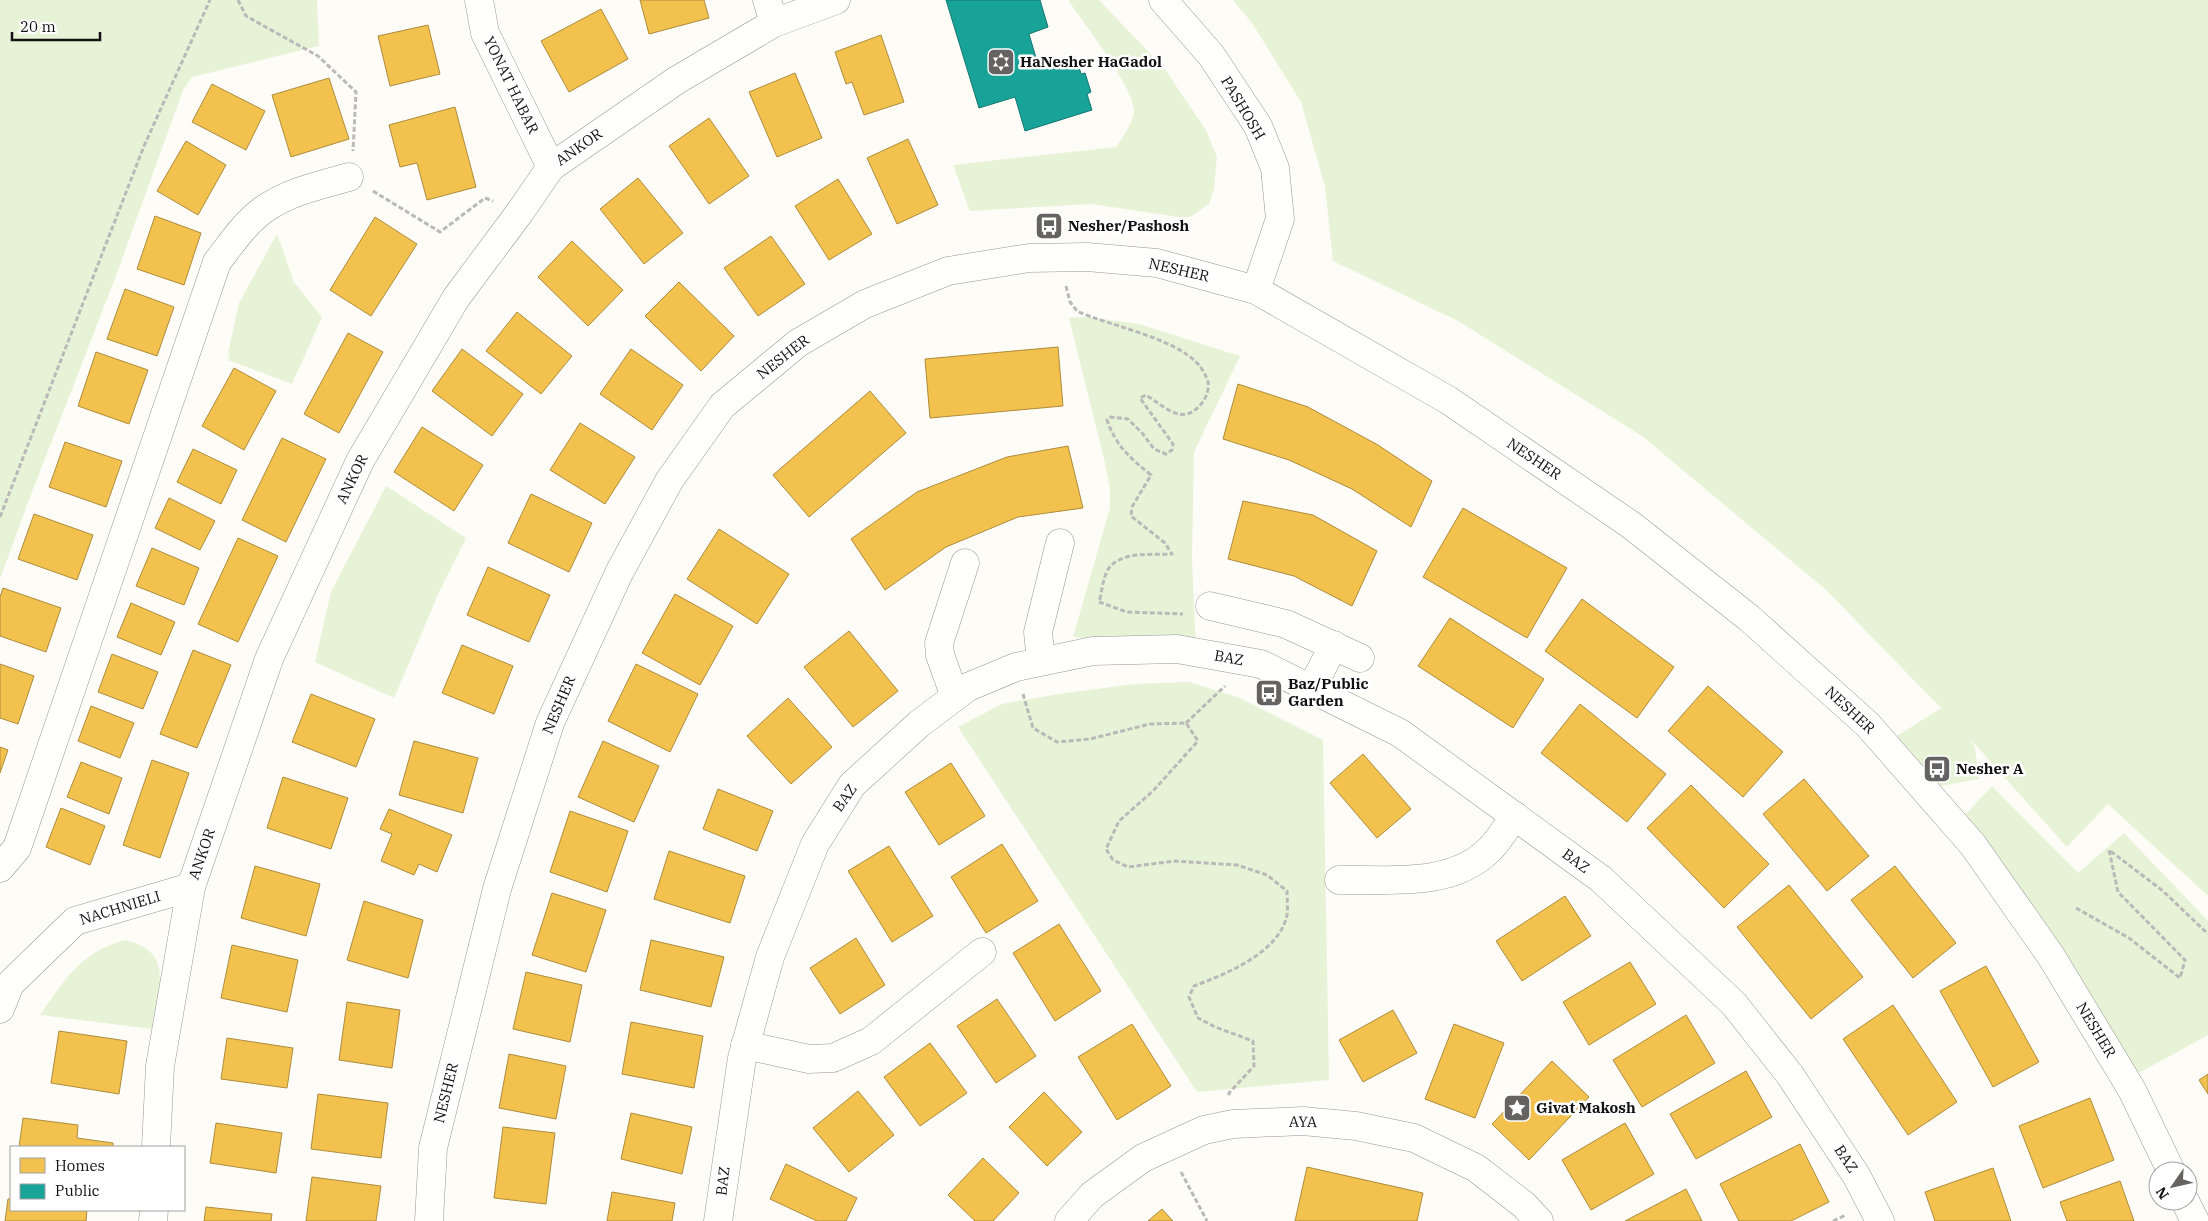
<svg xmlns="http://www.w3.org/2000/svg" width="2208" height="1221" font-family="'IBM Plex Serif',serif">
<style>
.green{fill:#e7f3d7}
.homes{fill:#f2c14e;stroke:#ae8c3c}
.public{fill:#17a398;stroke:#157770}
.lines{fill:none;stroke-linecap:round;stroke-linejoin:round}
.minor-casing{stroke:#979795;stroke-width:29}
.path{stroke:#b9b9b8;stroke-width:3;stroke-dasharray:5 2.5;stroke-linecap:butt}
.minor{stroke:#fffffe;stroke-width:28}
.labels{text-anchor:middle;stroke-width:5;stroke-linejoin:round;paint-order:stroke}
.poi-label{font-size:15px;font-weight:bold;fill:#111;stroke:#fff;text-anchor:start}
.street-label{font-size:15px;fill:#111;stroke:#fff}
</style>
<rect width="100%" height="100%" fill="#fdfcf7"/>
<!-- green -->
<g class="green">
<polygon points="0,0 317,0 319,46 192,77 183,90 116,276 27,505 0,579"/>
<path d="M1068,0H1099L1164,68L1206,130L1217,157L1214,189L1209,204L1190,217H1179L1091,204L970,211L953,165L1116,147C1122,139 1135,119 1134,109C1131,84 1084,23 1068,0Z"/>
<polygon points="1233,0 2208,0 2208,896 2108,804 2067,847 1971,740 1975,749 1979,779 1930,788 1897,736 1941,708 1825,589 1642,436 1458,321 1333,261 1325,187 1301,102 1252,23"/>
<polygon points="277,234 294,282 322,317 292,384 228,360 230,353 228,353 239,303"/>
<polygon points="1087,317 1139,324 1240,356 1194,452 1192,558 1196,651 1073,637 1110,508 1110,489 1105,463 1069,318"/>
<polygon points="386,486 466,538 440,590 394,698 315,662 331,592"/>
<polygon points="1189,682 1240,698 1323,740 1329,1080 1197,1092 958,727 1002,704 1059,694 1134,684"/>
<polygon points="1992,786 2078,873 2124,833 2208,921 2208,1035 2137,1074 1963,817"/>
<path d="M125,940C176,952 158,990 152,1029L40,1015C65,980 80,952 125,940Z"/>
</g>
<!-- homes -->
<g class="homes">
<polygon points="640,0 704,0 709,18 649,34"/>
<polygon points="601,9 628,59 569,92 541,41"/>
<polygon points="428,25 440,74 390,86 378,36"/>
<polygon points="881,35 904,102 864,115 852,82 846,84 835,52"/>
<polygon points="795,73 822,138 777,157 749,92"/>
<polygon points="329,78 349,139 291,157 272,95"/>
<polygon points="212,84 265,111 246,150 192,122"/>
<polygon points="455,107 476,187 427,200 417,163 400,167 389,125"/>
<polygon points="709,118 749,176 709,204 669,146"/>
<polygon points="908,139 938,205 897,224 867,158"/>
<polygon points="186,141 226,165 198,215 157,191"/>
<polygon points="638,178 683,233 644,264 600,209"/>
<polygon points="838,179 872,234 829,260 795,206"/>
<polygon points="155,216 201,233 184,285 137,269"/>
<polygon points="375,217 417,244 371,316 330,290"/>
<polygon points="771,236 805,284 758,316 724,268"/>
<polygon points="572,241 623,290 588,326 538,277"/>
<polygon points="679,282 734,336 701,371 645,316"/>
<polygon points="125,289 174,307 157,356 107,339"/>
<polygon points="517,312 572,356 541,394 486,351"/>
<polygon points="348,333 383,352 339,433 304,414"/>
<polygon points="1058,347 1063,406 930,418 925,359"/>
<polygon points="462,349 523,394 492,436 432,391"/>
<polygon points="631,349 683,385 652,430 600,394"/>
<polygon points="96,352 148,370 129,424 78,406"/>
<polygon points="234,368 276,391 244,450 202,426"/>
<polygon points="1238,384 1308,407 1378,445 1432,481 1411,527 1352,489 1289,460 1223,439"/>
<polygon points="870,391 906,433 809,517 773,475"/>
<polygon points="580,423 635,457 605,504 550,470"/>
<polygon points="422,427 483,465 454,511 394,472"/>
<polygon points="282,438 326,459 286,542 242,520"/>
<polygon points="65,442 122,461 106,507 49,487"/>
<polygon points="1068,446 1083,508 1018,517 946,547 885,590 851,539 917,492 1007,457"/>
<polygon points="193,449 237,470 221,504 177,482"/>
<polygon points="531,494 592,523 569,572 508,543"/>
<polygon points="169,498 215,521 200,550 155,528"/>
<polygon points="1243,501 1313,515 1377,551 1352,606 1294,576 1228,559"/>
<polygon points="1463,508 1567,568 1527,638 1423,577"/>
<polygon points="34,514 93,535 77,580 18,559"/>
<polygon points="719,529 789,574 757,624 687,579"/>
<polygon points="238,538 278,556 238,642 198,624"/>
<polygon points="152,548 199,568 184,605 136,586"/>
<polygon points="488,567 550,595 529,642 467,615"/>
<polygon points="3,588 61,608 46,652 0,636 0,597"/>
<polygon points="675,594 733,626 700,685 642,653"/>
<polygon points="1582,599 1674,667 1637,718 1545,651"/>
<polygon points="131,603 175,622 161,655 117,637"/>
<polygon points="1450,618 1544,679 1513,728 1418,666"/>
<polygon points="849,631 898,691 853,727 804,667"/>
<polygon points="462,645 513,666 494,714 442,693"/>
<polygon points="193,650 231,665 197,748 160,734"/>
<polygon points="112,654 158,672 143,709 98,692"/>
<polygon points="0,664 34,676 18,724 0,718"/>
<polygon points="636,664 698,694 670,752 608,721"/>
<polygon points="1708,686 1783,752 1743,797 1668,731"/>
<polygon points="311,694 375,719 356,767 292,742"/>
<polygon points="788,698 832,747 791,784 747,736"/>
<polygon points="1580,704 1666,774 1627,822 1541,753"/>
<polygon points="91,706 134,723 120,758 78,741"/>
<polygon points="414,741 478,758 463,813 399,795"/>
<polygon points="603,741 659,766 634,822 578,797"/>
<polygon points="0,747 8,750 0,773"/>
<polygon points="1363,754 1411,809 1377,838 1330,783"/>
<polygon points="152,760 189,773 160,858 123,845"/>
<polygon points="81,762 122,778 109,814 67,797"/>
<polygon points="951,763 985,816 939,845 905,792"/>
<polygon points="283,777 348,798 331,849 267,828"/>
<polygon points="1804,779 1869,856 1827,891 1763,814"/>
<polygon points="1691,785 1769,864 1724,908 1647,828"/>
<polygon points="718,789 773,811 757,851 703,829"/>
<polygon points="61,808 105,826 90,865 46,847"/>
<polygon points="389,809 452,835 437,872 419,864 414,875 381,861 392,834 380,829"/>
<polygon points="570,811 628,831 607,892 550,872"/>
<polygon points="1002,844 1038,901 986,933 951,877"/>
<polygon points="889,846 933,916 892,942 848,871"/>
<polygon points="669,851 745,876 730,923 654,899"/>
<polygon points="255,866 320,884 306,936 241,918"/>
<polygon points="1895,866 1956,943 1913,978 1851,900"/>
<polygon points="1789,885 1863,977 1811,1019 1737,927"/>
<polygon points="552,893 606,910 586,972 532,955"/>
<polygon points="1565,896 1591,936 1522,981 1496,941"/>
<polygon points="364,901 423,920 408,978 347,960"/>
<polygon points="1059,924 1101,991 1055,1021 1013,953"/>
<polygon points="856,938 885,985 840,1014 810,968"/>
<polygon points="651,940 724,957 711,1007 640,990"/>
<polygon points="232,945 298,960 287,1012 221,998"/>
<polygon points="1630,962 1656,1004 1589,1045 1563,1002"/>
<polygon points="1986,966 2039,1062 1993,1087 1940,991"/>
<polygon points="526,972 582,985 570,1042 513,1029"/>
<polygon points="997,999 1036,1056 996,1083 957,1026"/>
<polygon points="347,1002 400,1010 392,1068 339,1060"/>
<polygon points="1893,1005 1957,1102 1908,1135 1843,1039"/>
<polygon points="1393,1010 1417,1053 1363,1082 1339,1040"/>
<polygon points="1686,1015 1715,1063 1642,1107 1613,1060"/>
<polygon points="631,1022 703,1036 694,1088 622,1074"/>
<polygon points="1132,1024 1171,1086 1117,1120 1078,1057"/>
<polygon points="1454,1024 1504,1043 1475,1118 1425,1099"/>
<polygon points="59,1031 127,1041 119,1094 51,1083"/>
<polygon points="227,1038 293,1048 287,1088 221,1079"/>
<polygon points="930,1043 967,1093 920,1126 884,1077"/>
<polygon points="509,1054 566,1066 556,1119 499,1108"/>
<polygon points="1552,1061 1589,1097 1529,1160 1492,1124"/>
<polygon points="1746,1071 1772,1117 1696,1159 1670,1114"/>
<polygon points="2208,1074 2208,1094 2199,1080"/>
<polygon points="858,1091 894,1135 849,1172 813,1128"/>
<polygon points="1044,1092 1082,1132 1047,1166 1009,1127"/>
<polygon points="318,1094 388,1103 381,1158 311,1149"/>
<polygon points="2090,1098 2114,1160 2043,1188 2019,1126"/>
<polygon points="631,1113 692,1127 682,1174 621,1159"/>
<polygon points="23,1118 78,1125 77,1138 113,1143 113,1147 19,1147"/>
<polygon points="216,1123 282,1133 276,1173 210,1163"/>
<polygon points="1625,1123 1654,1174 1591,1210 1562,1160"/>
<polygon points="503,1127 555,1133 546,1204 494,1198"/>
<polygon points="1800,1144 1829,1202 1791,1221 1739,1221 1720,1184"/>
<polygon points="983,1158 1019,1193 993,1221 975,1221 948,1195"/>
<polygon points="786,1164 857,1198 846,1221 817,1221 770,1199"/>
<polygon points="1307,1167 1423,1193 1417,1221 1295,1221"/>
<polygon points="1993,1168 2011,1221 1935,1221 1925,1192"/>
<polygon points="312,1177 381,1186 376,1221 306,1221"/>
<polygon points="2120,1181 2134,1221 2067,1221 2060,1202"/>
<polygon points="1686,1189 1702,1221 1625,1221"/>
<polygon points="612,1192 675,1203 672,1221 607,1221"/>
<polygon points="8,1199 11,1199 11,1210 87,1210 86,1221 5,1221"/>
<polygon points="206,1207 272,1214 271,1221 204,1221"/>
<polygon points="1162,1209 1173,1221 1148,1221"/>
</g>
<!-- public -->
<polygon class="public" points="946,0 1040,0 1048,27 1029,34 1039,68 1076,57 1081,74 1085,73 1091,92 1087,94 1092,110 1025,131 1015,97 979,108"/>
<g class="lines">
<!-- minor casing -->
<g class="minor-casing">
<g id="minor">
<polyline points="479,0 485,33 551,167"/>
<polyline points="767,0 774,23"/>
<polyline points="1163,0 1211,55 1258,126 1275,168 1280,219 1256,290"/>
<polyline points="1210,606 1286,624 1360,658"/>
<polyline points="1041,661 1038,632 1060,543"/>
<polyline points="1311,689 1334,645"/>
<polyline points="955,697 940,655 939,643 965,563"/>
<path d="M0,868L17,848L217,262C231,244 244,224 263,210C288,192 320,185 349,177"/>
<path d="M1339,880C1388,879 1451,888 1489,850C1499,841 1506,827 1515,816"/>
<polyline points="0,1009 10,984 75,921 191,887"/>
<polyline points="745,1045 809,1059 833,1058 871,1041 982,952"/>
<polyline points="156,1147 160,1066 191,887 269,659 360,461 456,298 520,212 551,167 677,80 774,23 836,0"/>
<polyline points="2185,1201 2195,1221"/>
<polyline points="153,1221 154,1210"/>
<polyline points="429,1221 433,1148 497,889 550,723 619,573 669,481 722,406 798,343 865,304 948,271 1029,258 1087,257 1157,263 1256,290 1448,400 1631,525 1749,618 1868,725 1973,845 2051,956 2132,1090 2171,1171"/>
<polyline points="718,1221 742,1058 770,957 815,844 852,785 919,724 968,687 1016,667 1093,651 1177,649 1261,664 1400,733 1601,879 1734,1004 1790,1075 1856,1175 1880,1221"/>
<polyline points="1069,1221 1092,1195 1143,1158 1204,1130 1233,1124 1303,1121 1356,1126 1414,1138 1476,1168 1524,1205 1539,1221"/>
</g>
</g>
<!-- path -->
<g class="path">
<polyline points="238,0 246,16 318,56 356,92 353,151"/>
<polyline points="373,191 440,232 485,198 493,201"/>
<path d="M1066,286L1070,302L1077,311C1112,327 1174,337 1199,365C1202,369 1207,377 1208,382C1211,396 1195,418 1179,414C1168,412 1156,401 1146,395L1140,398L1173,444L1172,450L1166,454L1154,449L1143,434L1128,419L1111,417L1107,420C1116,446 1130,458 1151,475L1132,507L1131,516L1165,543L1172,554C1153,555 1122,551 1109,568C1103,576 1102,592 1099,602L1127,612L1183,614"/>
<polyline points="0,517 144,146 210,0"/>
<path d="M1023,694L1033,728L1057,742L1090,739L1150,724L1186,723L1198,741L1153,791L1119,821L1106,849L1113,860L1128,867L1175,861L1237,865L1267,875L1287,891C1287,898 1288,907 1287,915C1279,953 1226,974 1194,986L1189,997L1198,1018L1215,1027L1253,1041L1254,1066L1229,1093V1097"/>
<polyline points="1186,723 1225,686"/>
<polyline points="2076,908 2129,938 2180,978 2185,960 2118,892 2109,850 2163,891 2208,934"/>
<polyline points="1181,1172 1207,1221"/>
<polyline points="1833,1221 1846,1215"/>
</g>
<!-- minor -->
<use href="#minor" class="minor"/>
</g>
<!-- icons -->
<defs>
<g id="synagogue-square" transform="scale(1.4375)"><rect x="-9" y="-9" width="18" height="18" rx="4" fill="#646362" stroke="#fff"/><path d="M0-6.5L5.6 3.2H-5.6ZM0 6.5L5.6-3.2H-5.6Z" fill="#fff"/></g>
<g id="bus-square" transform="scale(1.4375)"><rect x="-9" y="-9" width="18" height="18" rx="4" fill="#646362" stroke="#fff"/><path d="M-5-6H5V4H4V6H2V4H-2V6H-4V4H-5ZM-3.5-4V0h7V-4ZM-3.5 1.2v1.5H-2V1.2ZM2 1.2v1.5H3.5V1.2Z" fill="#fff"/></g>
<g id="sight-square" transform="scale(1.4375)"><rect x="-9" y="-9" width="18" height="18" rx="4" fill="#646362" stroke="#fff"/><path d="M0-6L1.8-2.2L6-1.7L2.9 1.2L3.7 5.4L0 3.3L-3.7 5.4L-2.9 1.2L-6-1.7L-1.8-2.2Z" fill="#fff"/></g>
</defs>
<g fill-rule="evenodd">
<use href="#synagogue-square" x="1001" y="62"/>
<use href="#bus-square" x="1049" y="226"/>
<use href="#bus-square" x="1269" y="693"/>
<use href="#bus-square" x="1937" y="769"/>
<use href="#sight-square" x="1517" y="1108"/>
</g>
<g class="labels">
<!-- poi labels -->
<g class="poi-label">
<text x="1020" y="67">HaNesher HaGadol</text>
<text x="1068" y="231">Nesher/Pashosh</text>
<text x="1288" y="689">Baz/Public<tspan x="1288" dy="17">Garden</tspan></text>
<text x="1956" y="774">Nesher A</text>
<text x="1536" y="1113">Givat Makosh</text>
</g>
<!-- street labels -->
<g class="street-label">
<text transform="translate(511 85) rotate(64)" y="5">YONAT HABAR</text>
<text transform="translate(1243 108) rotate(59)" y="5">PASHOSH</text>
<text transform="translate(579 147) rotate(-35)" y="5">ANKOR</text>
<text transform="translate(1179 270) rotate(13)" y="5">NESHER</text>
<text transform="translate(783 357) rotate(-38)" y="5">NESHER</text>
<text transform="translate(1534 459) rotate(34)" y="5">NESHER</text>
<text transform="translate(352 479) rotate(-64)" y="5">ANKOR</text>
<text transform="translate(1229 658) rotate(10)" y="5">BAZ</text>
<text transform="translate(559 705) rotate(-67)" y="5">NESHER</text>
<text transform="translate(1850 710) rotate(43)" y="5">NESHER</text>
<text transform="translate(845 798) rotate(-55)" y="5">BAZ</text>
<text transform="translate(202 854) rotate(-71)" y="5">ANKOR</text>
<text transform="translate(1576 861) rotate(36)" y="5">BAZ</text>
<text transform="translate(120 908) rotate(-17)" y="5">NACHNIELI</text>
<text transform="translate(2096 1030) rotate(59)" y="5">NESHER</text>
<text transform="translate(446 1093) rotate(-76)" y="5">NESHER</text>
<text transform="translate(1303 1122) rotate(1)" y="5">AYA</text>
<text transform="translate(1846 1159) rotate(57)" y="5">BAZ</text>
<text transform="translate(723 1181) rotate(-83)" y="5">BAZ</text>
</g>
</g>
<!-- legend -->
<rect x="10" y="1146" width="175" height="65" fill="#ffffff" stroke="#a0a0a0"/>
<rect x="20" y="1158" width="25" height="15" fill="#f2c14e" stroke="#a0a0a0"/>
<text x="55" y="1171" font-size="15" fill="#111111">Homes</text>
<rect x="20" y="1184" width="25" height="15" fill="#17a398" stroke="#a0a0a0"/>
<text x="55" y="1196" font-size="15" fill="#111111">Public</text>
<!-- north arrow -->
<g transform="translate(2173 1186) rotate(236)"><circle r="24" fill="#ffffff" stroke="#a0a0a0"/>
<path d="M0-4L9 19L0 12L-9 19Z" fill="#646362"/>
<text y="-8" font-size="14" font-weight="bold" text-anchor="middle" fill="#111111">N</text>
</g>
<!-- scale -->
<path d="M12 32v8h88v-8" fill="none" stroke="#111111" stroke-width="2.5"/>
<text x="20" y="32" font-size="15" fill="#111111" stroke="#ffffff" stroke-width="4" paint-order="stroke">20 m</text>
</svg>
